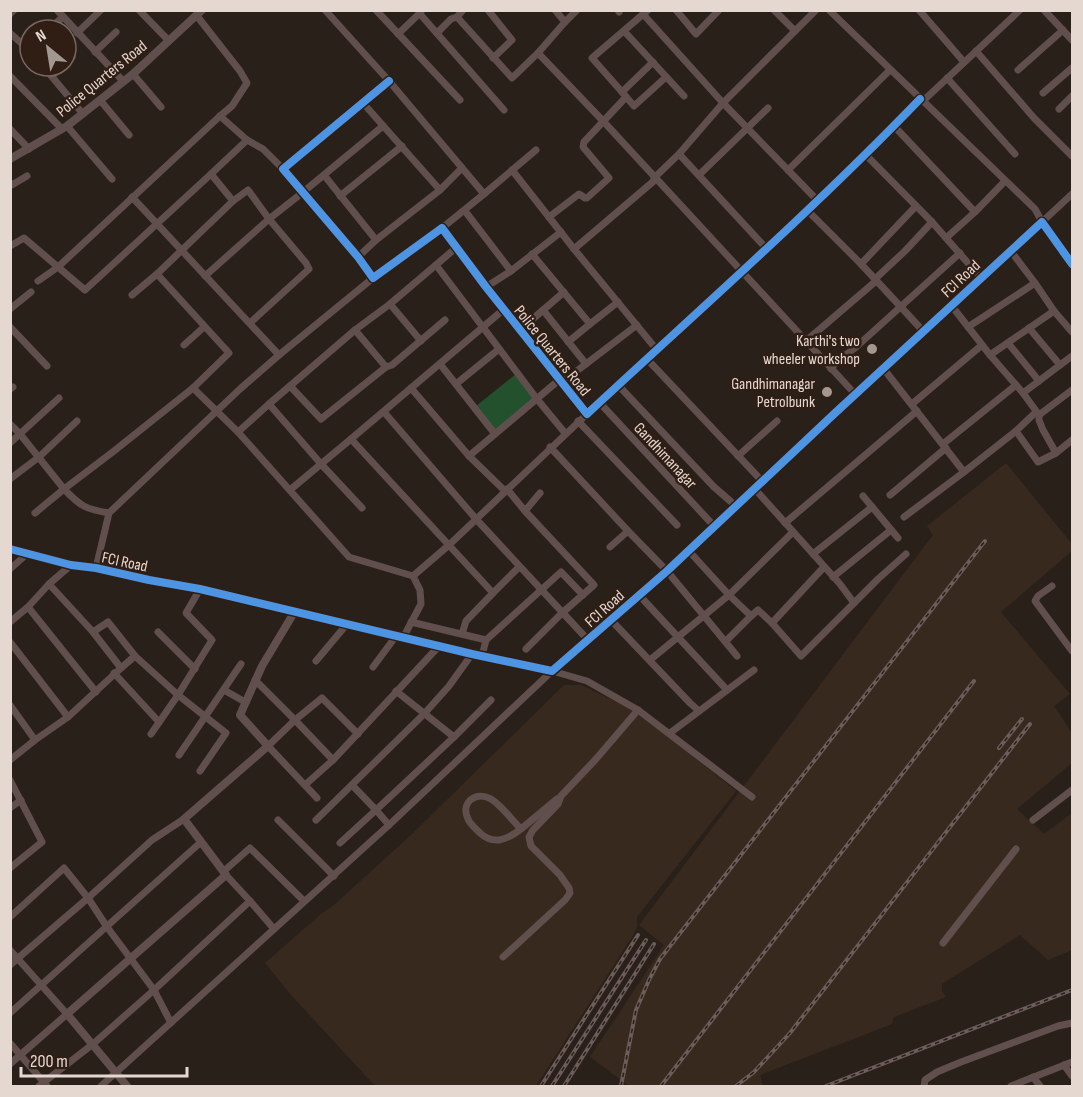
<svg xmlns="http://www.w3.org/2000/svg" width="1083" height="1097" font-family="'Sofia Sans Condensed',sans-serif">
<style>
.industrial{fill:#38291f}
.green{fill:#23502d}
.lines{fill:none;stroke-linecap:round;stroke-linejoin:round}
.minor{stroke:#604f4d;stroke-width:7}
.tertiary{stroke:#604f4d;stroke-width:8}
.rail-casing{stroke:#6b5d5b;stroke-width:4}
.rail{stroke:#301e14;stroke-width:1.5;stroke-dasharray:4.5;stroke-linecap:butt}
.cycleway-casing{stroke:#301e14;stroke-width:11}
.cycleway{stroke:#4d94e3;stroke-width:8}
.poi-dot{fill:#a39891;stroke:#301e14;stroke-width:2}
.labels{text-anchor:middle;stroke-width:5;stroke-linejoin:round;paint-order:stroke}
.street-label{font-size:16px;fill:#e4d8d1;stroke:#301e14}
.poi-label{font-size:16px;fill:#e4d8d1;stroke:#301e14;text-anchor:end}
</style>
<rect width="100%" height="100%" fill="#2a201a"/>
<!-- industrial -->
<g class="industrial">
<polygon points="1006,463 1072,544 1072,551 1001,612 1070,694 1054,706 1072,733 1072,763 1017,809 1044,834 1072,813 1072,950 1048,960 1020,935 942,984 942,991 946,997 894,1017 892,1024 760,1075 763,1086 629,1086 590,1057 664,945 639,925 933,535 927,526"/>
<polygon points="564,685 581,685 625,706 672,739 736,791 637,917 637,927 632,937 536,1086 375,1086 292,996 265,963 321,914 335,904 412,834"/>
</g>
<!-- green -->
<polygon class="green" points="516,374 535,398 495,432 476,406"/>
<g class="lines">
<!-- minor -->
<g class="minor">
<polyline points="57,10 123,81"/>
<polyline points="139,10 169,41"/>
<polyline points="325,10 389,81 484,194 442,228"/>
<polyline points="376,10 460,100"/>
<polyline points="463,10 457,17 512,78 538,53"/>
<polyline points="488,10 512,40 493,58"/>
<polyline points="555,10 565,22 538,53 604,122 855,394"/>
<polyline points="618,10 619,12"/>
<polyline points="676,10 696,34 719,10"/>
<polyline points="774,10 795,31"/>
<polyline points="829,10 1035,209 1042,222 1072,194"/>
<polyline points="919,10 964,62"/>
<polyline points="1044,10 1072,40"/>
<polyline points="10,14 14,10"/>
<polyline points="420,14 504,110"/>
<polyline points="643,14 723,103 817,200"/>
<polyline points="197,16 240,71 247,83 232,106 220,116"/>
<polyline points="565,22 577,10"/>
<polyline points="48,30 63,17"/>
<polyline points="624,31 684,96"/>
<polyline points="10,33 30,51"/>
<polyline points="77,33 101,10"/>
<polyline points="437,33 451,19 457,17"/>
<polyline points="398,34 421,12"/>
<polyline points="976,51 1034,118 1072,156"/>
<polyline points="95,52 116,32"/>
<polyline points="66,62 72,57"/>
<polyline points="653,62 622,92 634,106 666,77"/>
<polyline points="43,66 83,114"/>
<polyline points="1018,70 1063,30"/>
<polyline points="133,74 161,107"/>
<polyline points="10,76 62,129"/>
<polyline points="52,76 62,66"/>
<polyline points="947,78 1015,154"/>
<path d="M389,81L283,169L358,257L373,278L442,228L486,287L587,414C699,310 814,209 920,99"/>
<polyline points="622,92 592,58 648,10"/>
<polyline points="1043,93 1072,68"/>
<polyline points="100,100 129,135"/>
<polyline points="923,101 1020,10"/>
<polyline points="1059,109 1072,96"/>
<polyline points="67,126 112,179"/>
<polyline points="894,126 975,212"/>
<polyline points="10,129 29,149"/>
<polyline points="679,154 766,248"/>
<polyline points="865,154 932,222"/>
<polyline points="512,170 574,249"/>
<polyline points="788,170 890,70"/>
<polyline points="211,174 247,140"/>
<polyline points="324,175 376,240"/>
<polyline points="699,175 768,108"/>
<polyline points="654,178 679,154 723,103 816,10"/>
<polyline points="655,180 574,249 657,350"/>
<polyline points="10,186 27,176"/>
<polyline points="440,190 462,168"/>
<polyline points="484,194 536,150"/>
<polyline points="340,196 402,146"/>
<polyline points="132,197 279,355"/>
<polyline points="807,210 861,264 924,332"/>
<polyline points="465,211 511,271 561,232"/>
<polyline points="549,217 579,194 585,198 587,198 609,178 583,147 584,142 626,97"/>
<polyline points="946,238 975,212 1005,181"/>
<polyline points="10,246 24,238 85,290 211,174 233,201 248,190 269,219 302,193 383,126"/>
<polyline points="457,247 390,304 355,330 269,404 238,432 349,557 413,576 449,545 587,414"/>
<polyline points="1010,250 1035,283"/>
<polyline points="532,254 590,324 618,302"/>
<polyline points="358,257 376,240 440,190 363,103"/>
<polyline points="861,264 916,206"/>
<polyline points="436,265 537,399 565,433"/>
<polyline points="205,276 269,219 306,263 309,269 250,323"/>
<polyline points="875,279 905,251 932,222 981,278"/>
<polyline points="38,281 58,267 220,116 247,140 263,149 283,169"/>
<polyline points="486,287 511,271"/>
<polyline points="132,295 157,274"/>
<polyline points="390,304 421,341"/>
<polyline points="951,305 990,355 1023,393 1039,415 1039,420 1043,430 1056,453 1072,440"/>
<polyline points="10,309 31,292"/>
<polyline points="503,310 351,439 493,593 519,567"/>
<polyline points="543,310 586,364"/>
<polyline points="10,327 47,366"/>
<polyline points="968,327 1035,283 1054,311 1072,332"/>
<polyline points="1029,328 1060,365"/>
<polyline points="355,330 386,367"/>
<polyline points="520,330 564,292"/>
<polyline points="806,341 876,281"/>
<polyline points="568,342 590,324"/>
<polyline points="1008,343 1039,381"/>
<polyline points="184,345 204,327"/>
<polyline points="990,355 1054,311"/>
<polyline points="647,359 762,481"/>
<polyline points="440,364 495,434"/>
<polyline points="883,368 964,472 1016,431 1036,412"/>
<polyline points="831,369 837,361 855,348 960,253"/>
<polyline points="561,383 637,325"/>
<polyline points="456,384 499,349"/>
<polyline points="618,385 714,487 736,506"/>
<polyline points="290,386 321,419 386,367 392,365 445,320"/>
<polyline points="193,388 229,353 157,274 233,201"/>
<polyline points="411,388 469,456 505,491"/>
<polyline points="10,389 13,387"/>
<polyline points="1023,393 1072,356"/>
<polyline points="599,402 714,526"/>
<polyline points="269,404 321,464 351,439"/>
<polyline points="912,404 982,345"/>
<polyline points="384,412 476,519 588,640"/>
<polyline points="1039,415 1072,390"/>
<polyline points="578,421 677,525"/>
<polyline points="10,424 20,434 64,489 35,513"/>
<polyline points="1016,431 1038,462 1056,453"/>
<polyline points="10,443 59,398"/>
<polyline points="943,444 1016,385"/>
<polyline points="550,447 628,531"/>
<polyline points="469,456 559,380"/>
<polyline points="738,456 777,421"/>
<polyline points="10,479 39,457 77,421"/>
<polyline points="754,488 840,584 854,603"/>
<polyline points="507,489 525,511"/>
<polyline points="290,490 321,464 362,508"/>
<polyline points="890,495 946,448"/>
<polyline points="863,496 898,538"/>
<path d="M109,513C86,509 81,507 64,489L114,451L193,388L238,432"/>
<polyline points="904,517 964,472"/>
<polyline points="785,523 917,411"/>
<polyline points="610,547 628,531 667,571 737,656"/>
<polyline points="688,550 729,595 751,616 726,641"/>
<polyline points="813,554 872,507"/>
<polyline points="824,567 772,623 801,656 878,579 906,554"/>
<polyline points="96,568 109,513 240,389 279,355 373,278"/>
<polyline points="10,569 28,553"/>
<polyline points="833,577 891,530"/>
<polyline points="1052,586 1038,596 1035,601 1072,651"/>
<polyline points="639,595 727,690"/>
<polyline points="28,607 96,692"/>
<polyline points="751,616 758,610 772,623"/>
<polyline points="611,620 690,703 699,711"/>
<polyline points="10,622 28,607 49,584"/>
<polyline points="411,622 486,640 561,572 583,595"/>
<polyline points="93,632 108,622 135,656 178,695 226,733 200,771"/>
<polyline points="158,632 195,669"/>
<polyline points="462,634 466,621 493,593"/>
<polyline points="403,638 421,604 420,590 413,576"/>
<polyline points="10,642 68,717"/>
<polyline points="526,649 562,613 594,585 525,511 540,493"/>
<polyline points="482,656 486,640"/>
<polyline points="650,660 729,595 793,532"/>
<polyline points="316,661 347,624"/>
<polyline points="373,667 396,636"/>
<polyline points="121,668 135,656"/>
<polyline points="114,673 159,722"/>
<polyline points="255,680 295,720 268,746 317,798"/>
<polyline points="224,690 245,702"/>
<polyline points="396,691 454,737 491,700"/>
<polyline points="10,705 35,740"/>
<polyline points="670,733 754,670"/>
<polyline points="151,734 178,695 212,640 186,613 200,589"/>
<polyline points="179,755 241,664"/>
<polyline points="10,760 35,740 68,717 121,668 93,632 49,584 71,565"/>
<polyline points="333,760 295,720 322,698 358,734"/>
<polyline points="10,780 42,842 10,868"/>
<polyline points="305,785 333,760 439,646"/>
<polyline points="352,785 376,810 454,737"/>
<polyline points="10,808 21,800"/>
<polyline points="278,820 334,876"/>
<polyline points="316,820 424,714 449,686 472,654"/>
<polyline points="1033,820 1072,790"/>
<path d="M521,829C512,820 501,805 491,799C476,791 460,802 468,819C470,824 476,829 480,833C494,846 508,839 521,829L557,799"/>
<polyline points="340,843 376,810 389,825"/>
<polyline points="224,871 250,848 304,901"/>
<polyline points="250,901 274,929"/>
<polyline points="10,917 64,868 88,898 107,927 154,990 171,1023"/>
<polyline points="943,943 1016,849"/>
<polyline points="10,950 67,1014 10,1064"/>
<polyline points="503,957 565,900 570,893 569,888 560,875 531,846 529,837 533,830 558,804 561,796 596,759 638,710"/>
<polyline points="10,965 88,898 152,840 184,819"/>
<polyline points="10,1013 201,842"/>
<polyline points="10,1043 47,1086"/>
<polyline points="1064,1065 1072,1076"/>
<polyline points="1033,1077 1040,1086"/>
<polyline points="39,1086 93,1044 154,990 250,901 226,875"/>
<polyline points="101,1086 389,825 552,671 587,681 638,710 752,797"/>
<polyline points="924,1086 925,1080 937,1072 961,1062 1058,1026 1072,1023"/>
<polyline points="1011,1086 1072,1062"/>
</g>
<!-- tertiary -->
<g class="tertiary">
<polyline points="10,159 67,126 133,74 202,10"/>
<polyline points="10,549 71,565 96,568 149,580 200,589 472,654 552,671 667,571 834,414 1042,222 1072,264"/>
<polyline points="127,1086 67,1014 226,875 184,819 268,746 240,715 262,666 295,611"/>
</g>
<!-- rail casing -->
<g class="rail-casing">
<g id="rail">
<polyline points="999,748 1022,719"/>
<polyline points="541,1086 638,935"/>
<polyline points="552,1086 646,940"/>
<polyline points="564,1086 654,944"/>
<polyline points="621,1086 636,1010 649,980 660,959 985,541"/>
<polyline points="661,1086 974,681"/>
<polyline points="736,1086 754,1072 790,1033 1030,724"/>
<polyline points="826,1086 1072,990"/>
</g>
</g>
<!-- rail -->
<use href="#rail" class="rail"/>
<!-- cycleway casing -->
<g class="cycleway-casing">
<g id="cycleway">
<path d="M389,81L283,169L358,257L373,278L442,228L486,287L587,414C699,310 814,209 920,99"/>
<polyline points="10,549 71,565 96,568 149,580 200,589 472,654 552,671 667,571 834,414 1042,222 1072,264"/>
</g>
</g>
<!-- cycleway -->
<use href="#cycleway" class="cycleway"/>
</g>
<!-- markers -->
<g class="poi-dot">
<circle cx="872" cy="349" r="6"/>
<circle cx="827" cy="392" r="6"/>
</g>
<g class="labels">
<!-- street labels -->
<g class="street-label">
<text transform="translate(101 78) rotate(-39)" y="6">Police Quarters Road</text>
<text transform="translate(960 278) rotate(-43)" y="6">FCI Road</text>
<text transform="translate(553 350) rotate(51)" y="6">Police Quarters Road</text>
<text transform="translate(666 455) rotate(47)" y="6">Gandhimanagar</text>
<text transform="translate(125 561) rotate(12)" y="6">FCI Road</text>
<text transform="translate(604 608) rotate(-42)" y="6">FCI Road</text>
</g>
<!-- poi labels -->
<g class="poi-label">
<text x="860" y="346">Karthi's two<tspan x="860" dy="18">wheeler workshop</tspan></text>
<text x="815" y="389">Gandhimanagar<tspan x="815" dy="18">Petrolbunk</tspan></text>
</g>
</g>
<!-- border -->
<rect width="1083" height="1097" fill="none" stroke="#e4d8d1" stroke-width="24"/>
<!-- north arrow -->
<g transform="translate(48 48) rotate(330)"><circle r="28" fill="#301e14" stroke="#786860" stroke-width="1.5"/>
<path d="M0-4.5L10 22L0 15L-10 22Z" fill="#a39891"/>
<text y="-9" font-size="16" font-weight="bold" text-anchor="middle" fill="#e4d8d1">N</text>
</g>
<!-- scale -->
<path d="M21 1067v9h166v-9" fill="none" stroke="#e4d8d1" stroke-width="3"/>
<text x="30" y="1067" font-size="18" fill="#e4d8d1" stroke="#301e14" stroke-width="4.5" paint-order="stroke">200 m</text>
</svg>
